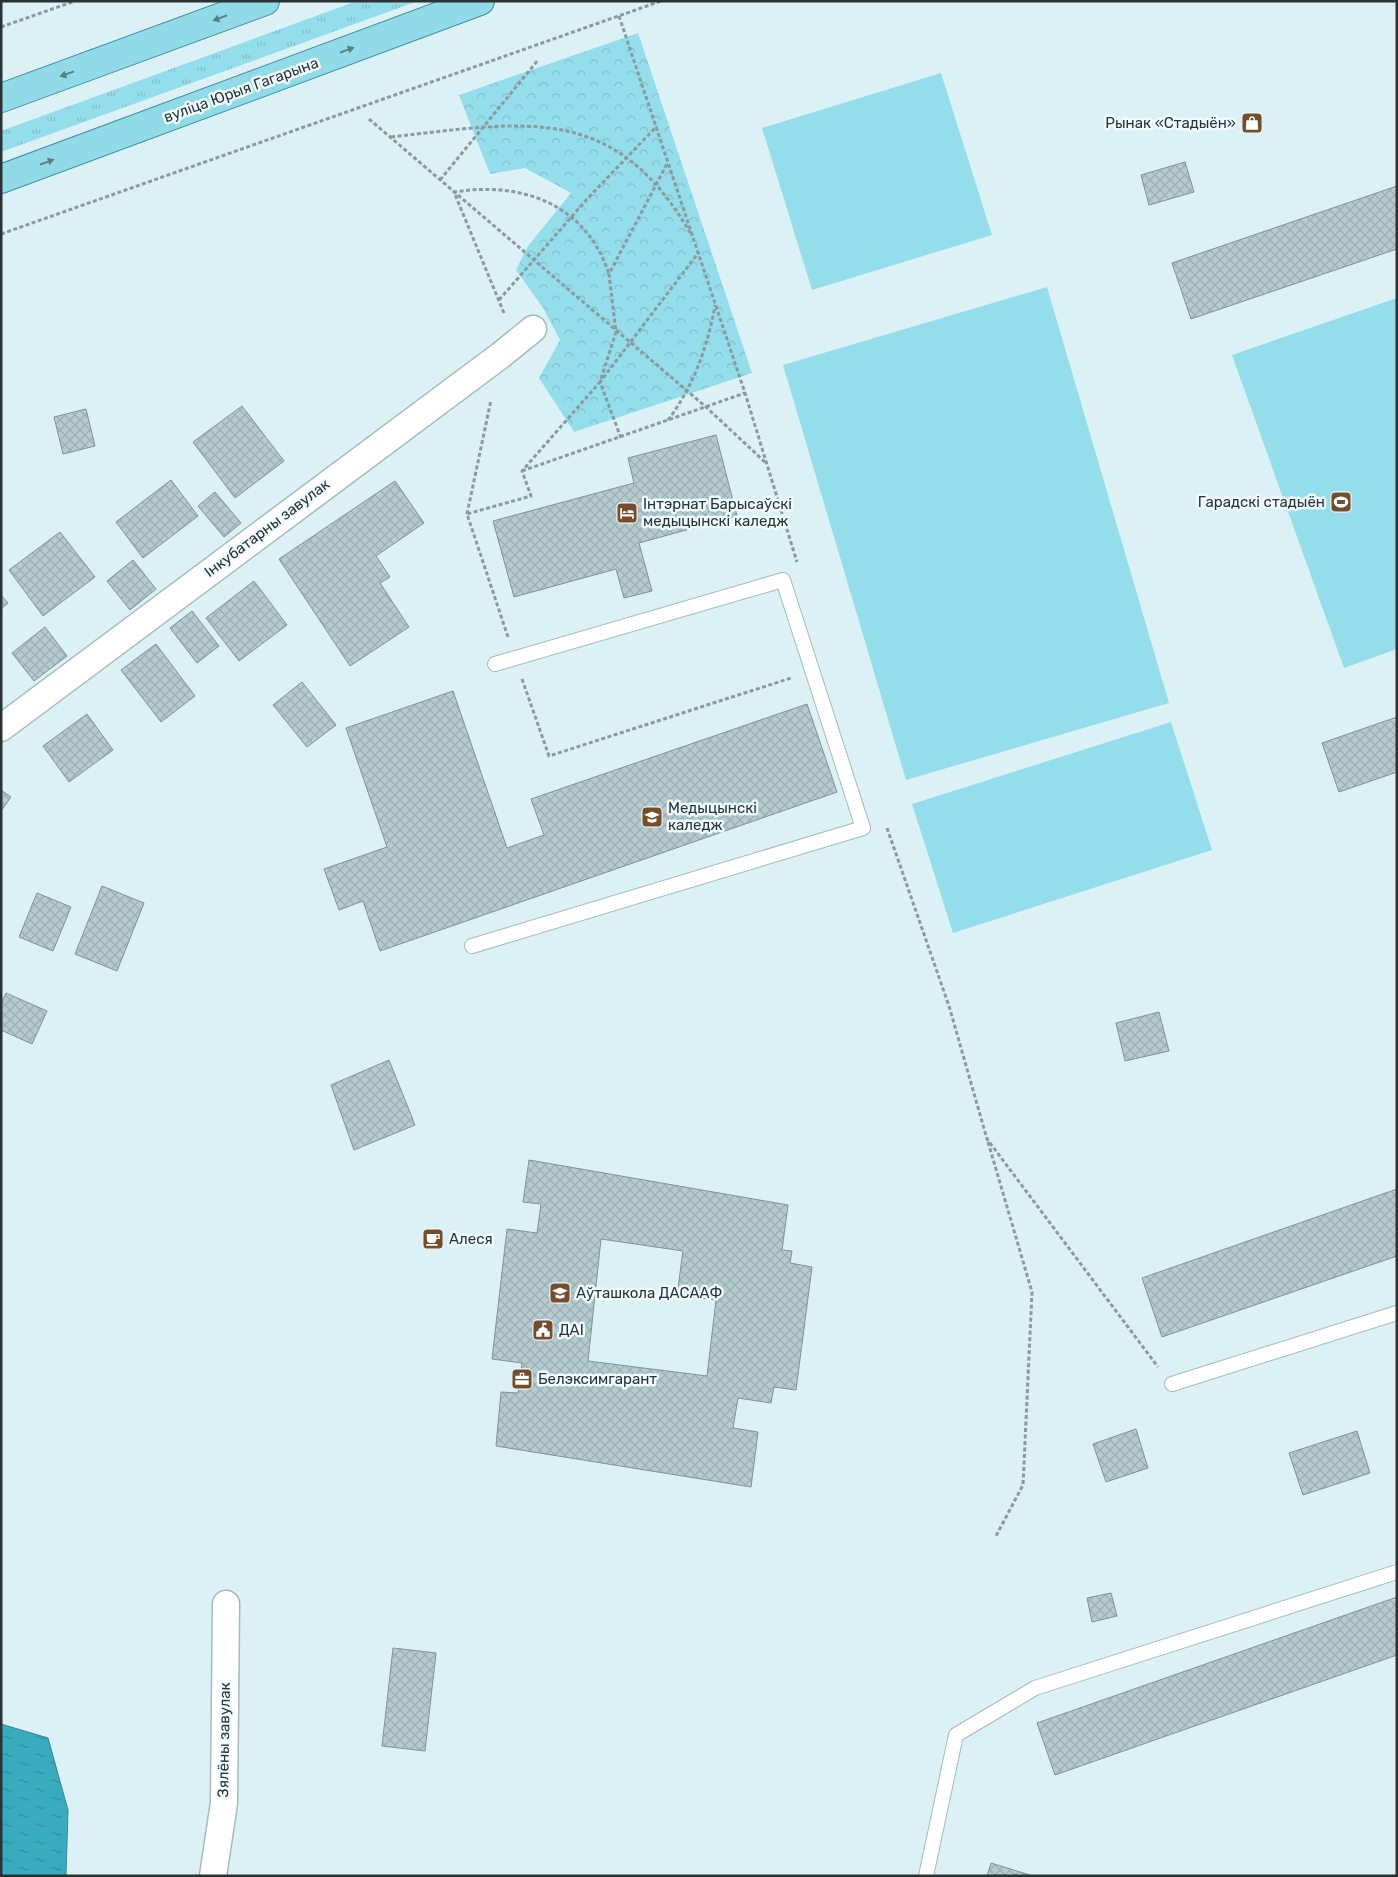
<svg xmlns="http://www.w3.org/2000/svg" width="1398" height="1877" font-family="Rubik,sans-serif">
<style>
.grass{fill:url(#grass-tufts)}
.park{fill:url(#park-crowns)}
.garden{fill:#94deec}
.water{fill:url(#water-ripples);stroke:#348795}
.building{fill:url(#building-cross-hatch);stroke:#7f9397;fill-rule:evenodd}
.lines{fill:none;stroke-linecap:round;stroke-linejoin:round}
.service-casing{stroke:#a5babf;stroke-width:16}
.minor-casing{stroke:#a5babf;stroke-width:29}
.primary-casing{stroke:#3d909f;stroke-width:30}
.path{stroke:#8b9a9d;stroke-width:3;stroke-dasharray:4 2.5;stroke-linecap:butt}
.service{stroke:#fff;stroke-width:14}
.minor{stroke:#fff;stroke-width:26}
.primary{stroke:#91dbe8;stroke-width:28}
.oneway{fill:#587e85}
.labels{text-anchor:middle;stroke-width:5;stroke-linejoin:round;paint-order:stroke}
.street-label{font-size:15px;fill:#2a3234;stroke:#effcff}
.poi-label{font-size:15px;fill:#2a3234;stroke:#effcff;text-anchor:start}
</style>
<defs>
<pattern id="grass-tufts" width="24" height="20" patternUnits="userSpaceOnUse" patternTransform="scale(1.25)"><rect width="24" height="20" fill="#94deec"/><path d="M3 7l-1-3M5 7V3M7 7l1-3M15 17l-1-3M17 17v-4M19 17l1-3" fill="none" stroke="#80bfcb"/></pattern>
<pattern id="park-crowns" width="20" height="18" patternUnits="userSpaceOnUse" patternTransform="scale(1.25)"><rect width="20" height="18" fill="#94deec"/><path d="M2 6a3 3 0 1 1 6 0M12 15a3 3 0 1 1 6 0" fill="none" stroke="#80bfcb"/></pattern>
<pattern id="water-ripples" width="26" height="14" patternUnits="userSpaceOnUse" patternTransform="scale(1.25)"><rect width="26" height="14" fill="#38acbe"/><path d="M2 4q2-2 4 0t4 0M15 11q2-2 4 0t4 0" fill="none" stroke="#2f8d9b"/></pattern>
<pattern id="building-cross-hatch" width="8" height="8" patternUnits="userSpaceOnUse" patternTransform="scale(1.25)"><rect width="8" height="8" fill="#b5cbcf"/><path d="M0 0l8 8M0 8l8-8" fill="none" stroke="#9cafb2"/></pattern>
</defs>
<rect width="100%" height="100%" fill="#dbf1f5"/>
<!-- grass -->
<polygon class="grass" points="357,1 418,1 1,152 1,131"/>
<!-- park -->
<polygon class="park" points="638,33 752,373 574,432 539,378 560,340 543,308 516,270 528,246 571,193 525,168 490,174 459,95"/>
<!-- garden -->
<g class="garden">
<polygon points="941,73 992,235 812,290 762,128"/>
<polygon points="1047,287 1169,703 906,780 783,365"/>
<polygon points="1397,298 1397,649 1344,668 1232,355"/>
<polygon points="1171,722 1212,850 953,933 912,804"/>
</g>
<!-- water -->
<polygon class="water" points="1,1724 48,1738 68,1810 66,1876 1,1876"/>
<!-- building -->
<g class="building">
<polygon points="1185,162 1194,192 1149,205 1141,175"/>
<polygon points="1397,186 1397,249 1191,319 1172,263"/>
<polygon points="242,406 284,461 235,498 193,442"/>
<polygon points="86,409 95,446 63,454 54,417"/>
<polygon points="716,435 737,516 639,543 652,591 624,598 616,569 514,597 493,521 634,483 628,458"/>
<polygon points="171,480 198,516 143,558 116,522"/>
<polygon points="395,481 424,523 376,556 390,577 380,583 409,627 350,666 279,559"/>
<polygon points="215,492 241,523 224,537 198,506"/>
<polygon points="60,532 95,577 43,616 9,570"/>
<polygon points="133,560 156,589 130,610 107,581"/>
<polygon points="254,581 287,625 239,661 206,618"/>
<polygon points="1,595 8,603 1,609"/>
<polygon points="192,611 219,646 197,663 170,628"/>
<polygon points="45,627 67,656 34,681 12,653"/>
<polygon points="156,644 195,696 161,722 121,670"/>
<polygon points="302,682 336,725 307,747 273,705"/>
<polygon points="453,691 507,848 544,835 531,799 807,704 837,792 380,951 363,901 339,910 324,869 387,847 346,728"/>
<polygon points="87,714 113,750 69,782 43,746"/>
<polygon points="1397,717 1397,772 1339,792 1322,743"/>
<polygon points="1,790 11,797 1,811"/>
<polygon points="102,886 144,903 117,971 75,954"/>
<polygon points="37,893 71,907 53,951 19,937"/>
<polygon points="6,993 47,1011 32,1044 1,1030 1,1004"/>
<polygon points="1159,1012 1169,1051 1125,1061 1116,1023"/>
<polygon points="389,1060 415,1125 354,1150 331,1085"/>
<path d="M529,1160L788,1205L782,1250L792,1251L790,1263L812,1267L796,1390L774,1387L771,1403L738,1398L733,1428L758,1432L751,1487L496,1446L501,1392L518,1393L522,1363L492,1359L507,1229L537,1233L541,1204L523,1202ZM601,1239L683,1251L677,1295L716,1300L707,1376L588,1361Z"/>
<polygon points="1397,1189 1397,1256 1162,1337 1142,1278"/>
<polygon points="1136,1429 1148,1468 1106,1482 1093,1444"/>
<polygon points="1357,1431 1370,1473 1303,1495 1289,1453"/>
<polygon points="1111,1593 1117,1616 1092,1622 1087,1598"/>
<polygon points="1397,1597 1397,1655 1055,1775 1037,1723"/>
<polygon points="393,1648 436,1653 425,1751 382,1746"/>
<polygon points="991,1863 1033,1876 987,1876"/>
</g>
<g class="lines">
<!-- service casing -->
<g class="service-casing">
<g id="service">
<polyline points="472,946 863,828 783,580 495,664"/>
<polyline points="1172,1384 1397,1313"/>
<polyline points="926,1876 956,1735 1035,1688 1397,1572"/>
</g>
</g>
<!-- minor casing -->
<g class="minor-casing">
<g id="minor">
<polyline points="1,728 501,355 533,329"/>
<polyline points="213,1876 224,1803 226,1604"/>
</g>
</g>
<!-- primary casing -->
<g class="primary-casing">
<g id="primary">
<polyline points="1,98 265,1"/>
<polyline points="1,179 480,1"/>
</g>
</g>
<!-- path -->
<g class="path">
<polyline points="619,16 745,393 797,562"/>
<polyline points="1,27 75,1"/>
<polyline points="369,119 706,407 766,463"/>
<path d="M391,137C525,122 615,101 692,236"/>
<polyline points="440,180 538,60"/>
<polyline points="1,234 661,1"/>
<polyline points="499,300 588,198 657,126"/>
<path d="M504,313L454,192C522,181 586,204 609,274"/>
<path d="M668,420C693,387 708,346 715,305"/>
<polyline points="621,438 600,382 699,252"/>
<polyline points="522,471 745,393"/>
<polyline points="467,514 491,400"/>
<polyline points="508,637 467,514 531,496 522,471 600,382 616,332 609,274 668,162"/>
<polyline points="522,679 549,756 791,678"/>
<polyline points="887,828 949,1006 987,1139 1158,1367"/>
<polyline points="988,1142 1032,1292 1023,1485 996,1536"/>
</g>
<!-- service -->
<use href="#service" class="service"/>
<!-- minor -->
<use href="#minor" class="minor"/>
<!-- primary -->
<use href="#primary" class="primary"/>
</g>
<!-- one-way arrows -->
<defs><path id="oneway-solid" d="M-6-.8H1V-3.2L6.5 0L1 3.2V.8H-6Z" transform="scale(1.25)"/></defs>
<g class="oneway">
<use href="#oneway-solid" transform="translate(220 18) rotate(160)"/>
<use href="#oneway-solid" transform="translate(347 50) rotate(-20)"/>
<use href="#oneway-solid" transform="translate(67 74) rotate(160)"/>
<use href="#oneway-solid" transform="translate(47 162) rotate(-20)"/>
</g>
<!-- icons -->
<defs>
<g id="shop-square" transform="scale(1.125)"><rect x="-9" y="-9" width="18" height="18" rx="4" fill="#744d2b" stroke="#effcff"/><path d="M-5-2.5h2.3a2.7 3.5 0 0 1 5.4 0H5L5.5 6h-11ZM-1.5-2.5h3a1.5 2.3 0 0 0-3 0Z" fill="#fff"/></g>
<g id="stadium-square" transform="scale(1.125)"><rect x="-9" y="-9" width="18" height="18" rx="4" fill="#744d2b" stroke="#effcff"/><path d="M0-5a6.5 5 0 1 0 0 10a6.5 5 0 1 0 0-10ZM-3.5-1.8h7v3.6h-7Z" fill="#fff"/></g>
<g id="hotel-square" transform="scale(1.125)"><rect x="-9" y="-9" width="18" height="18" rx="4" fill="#744d2b" stroke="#effcff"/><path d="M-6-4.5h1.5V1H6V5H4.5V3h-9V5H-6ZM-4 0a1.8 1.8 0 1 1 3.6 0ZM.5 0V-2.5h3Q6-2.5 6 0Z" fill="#fff"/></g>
<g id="university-square" transform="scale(1.125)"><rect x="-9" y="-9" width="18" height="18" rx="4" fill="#744d2b" stroke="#effcff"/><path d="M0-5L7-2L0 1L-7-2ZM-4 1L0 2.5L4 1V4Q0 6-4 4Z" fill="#fff"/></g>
<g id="cafe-square" transform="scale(1.125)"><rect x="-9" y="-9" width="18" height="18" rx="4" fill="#744d2b" stroke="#effcff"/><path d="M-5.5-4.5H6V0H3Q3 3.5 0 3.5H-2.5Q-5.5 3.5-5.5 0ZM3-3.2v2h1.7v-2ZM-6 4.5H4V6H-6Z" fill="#fff"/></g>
<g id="school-square" transform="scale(1.125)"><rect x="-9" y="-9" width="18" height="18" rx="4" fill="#744d2b" stroke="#effcff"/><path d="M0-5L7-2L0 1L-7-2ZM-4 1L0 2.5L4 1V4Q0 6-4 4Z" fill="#fff"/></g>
<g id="civic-square" transform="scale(1.125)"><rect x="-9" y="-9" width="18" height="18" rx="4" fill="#744d2b" stroke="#effcff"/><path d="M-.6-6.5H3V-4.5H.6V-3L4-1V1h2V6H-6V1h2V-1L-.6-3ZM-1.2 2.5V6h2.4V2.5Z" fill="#fff"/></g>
<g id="office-square" transform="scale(1.125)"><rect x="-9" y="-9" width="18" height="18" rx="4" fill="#744d2b" stroke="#effcff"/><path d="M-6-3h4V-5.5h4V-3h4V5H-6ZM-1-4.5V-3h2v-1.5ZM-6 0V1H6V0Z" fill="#fff"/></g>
</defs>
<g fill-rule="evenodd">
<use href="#shop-square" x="1252" y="123"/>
<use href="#stadium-square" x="1341" y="502"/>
<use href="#hotel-square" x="627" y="513"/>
<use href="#university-square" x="652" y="817"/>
<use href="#cafe-square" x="433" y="1239"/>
<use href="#school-square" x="560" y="1293"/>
<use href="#civic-square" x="543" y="1330"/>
<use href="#office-square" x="522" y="1379"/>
</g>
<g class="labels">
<!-- street labels -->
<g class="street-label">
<text transform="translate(241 90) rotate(-20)" y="5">вуліца Юрыя Гагарына</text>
<text transform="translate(267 528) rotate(-37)" y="5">Інкубатарны завулак</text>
<text transform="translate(224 1740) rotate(-89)" y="5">Зялёны завулак</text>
</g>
<!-- poi labels -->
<g class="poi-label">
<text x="1236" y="128" text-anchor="end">Рынак «Стадыён»</text>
<text x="1325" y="507" text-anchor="end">Гарадскі стадыён</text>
<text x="643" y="509">Інтэрнат Барысаўскі<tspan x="643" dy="17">медыцынскі каледж</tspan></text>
<text x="668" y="813">Медыцынскі<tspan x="668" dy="17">каледж</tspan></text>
<text x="449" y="1244">Алеся</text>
<text x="576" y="1298">Аўташкола ДАСААФ</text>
<text x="559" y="1335">ДАІ</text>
<text x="538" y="1384">Белэксимгарант</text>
</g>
</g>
<!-- border -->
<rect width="1398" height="1877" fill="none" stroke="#2a3234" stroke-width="5"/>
</svg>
